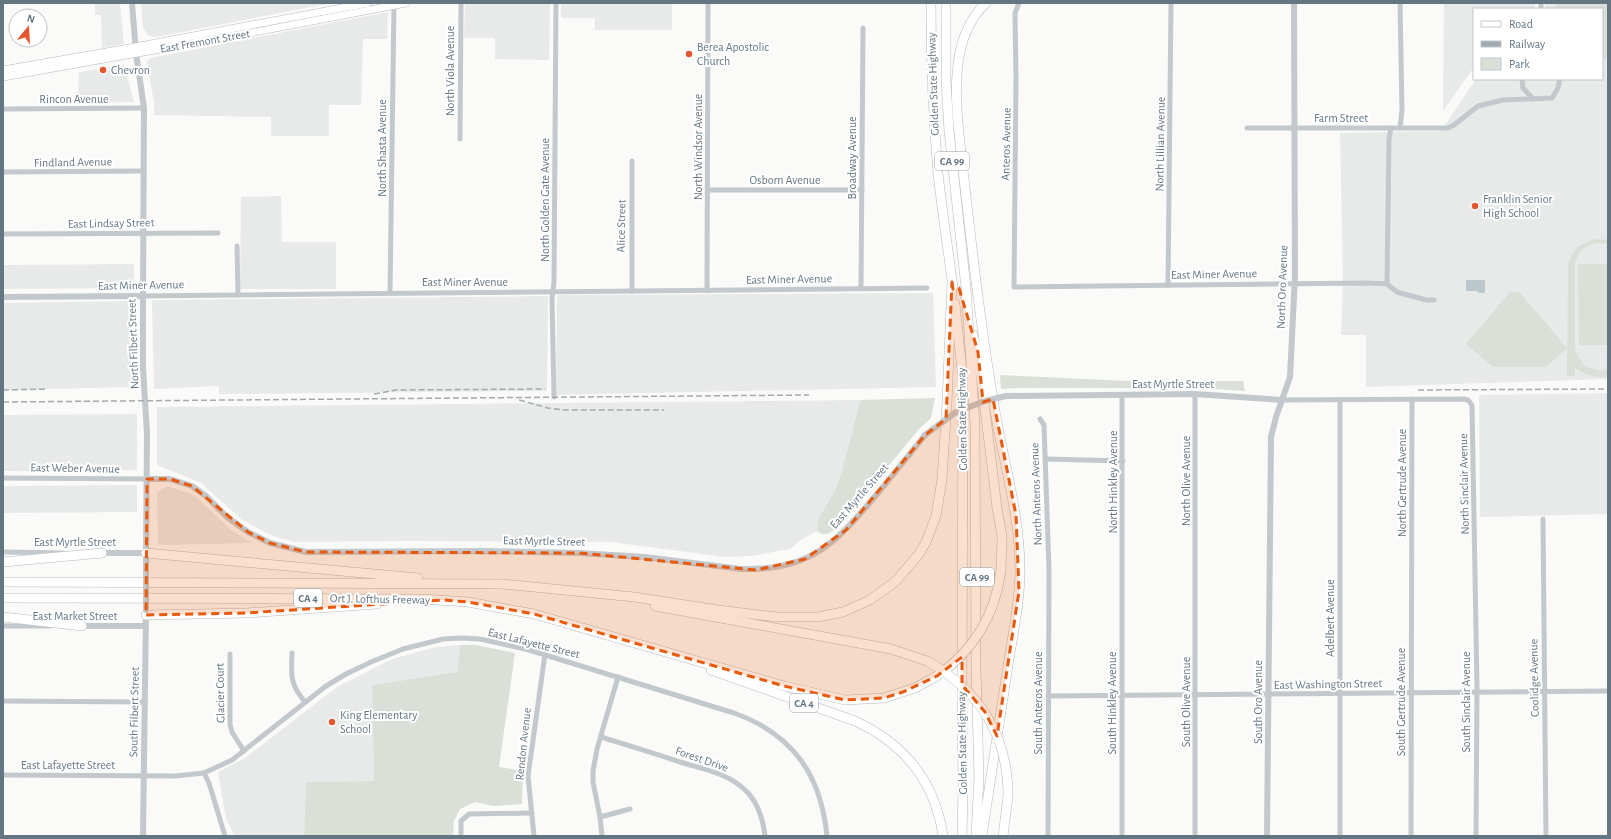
<svg xmlns="http://www.w3.org/2000/svg" width="1611" height="839" font-family="'Alegreya Sans',sans-serif">
<style>
.built{fill:#e8e9e9}
.green{fill:#dadfd7}
.water{fill:#bbc7cb}
.lines{fill:none;stroke-linecap:round;stroke-linejoin:round}
.secondary-casing{stroke:#b3babf;stroke-width:8}
.motorway-casing{stroke:#b4b9bd;stroke-width:10}
.minor{stroke:#c3c8cc;stroke-width:5}
.tertiary{stroke:#c3c8cc;stroke-width:6}
.secondary{stroke:#fff;stroke-width:7}
.motorway{stroke:#fff;stroke-width:9}
.rail{stroke:#a2aab0;stroke-width:1.5;stroke-dasharray:6 3;stroke-linecap:butt}
.motorway-bridge-casing{stroke:#b4b9bd;stroke-width:10;stroke-linecap:butt}
.tertiary-bridge{stroke:#c3c8cc;stroke-width:6}
.motorway-bridge{stroke:#fff;stroke-width:9}
.marked{fill:#e8590c;fill-opacity:0.2;stroke:#e8590c;stroke-width:3;stroke-dasharray:8 5;stroke-linejoin:round}
.poi-dot{fill:#e4572e;stroke:#fff;stroke-width:1.5}
.labels{text-anchor:middle;stroke-width:4;stroke-linejoin:round;paint-order:stroke}
.shield{fill:#fff;stroke:#939fa8;stroke-width:1}
.shield-label{font-size:11px;font-weight:bold;fill:#657683}
.street-label{font-size:12px;fill:#657683;stroke:#fff}
.poi-label{font-size:12px;fill:#657683;stroke:#fff;text-anchor:start}
</style>
<rect width="100%" height="100%" fill="#fafaf8"/>
<!-- built -->
<g class="built">
<polygon points="95,3 120,3 124,44 102,48 101,15 95,15"/>
<polygon points="141,3 332,3 156,37 149,36 143,28"/>
<polygon points="465,3 550,3 549,60 495,59 495,38 464,38"/>
<polygon points="561,3 672,3 672,30 595,30 595,18 561,18"/>
<polygon points="1444,3 1535,3 1535,9 1474,9 1474,67 1443,111"/>
<polygon points="1545,3 1608,3 1608,379 1366,387 1366,335 1341,335 1343,280 1340,133 1441,131 1476,79 1602,79 1602,9 1545,9"/>
<polygon points="388,12 387,39 363,39 361,105 329,105 329,136 271,136 271,117 154,115 154,102 147,62 150,58"/>
<polygon points="124,65 134,102 78,103 79,72"/>
<polygon points="281,196 282,242 336,242 336,289 240,289 241,197"/>
<polygon points="134,264 134,288 3,289 3,265"/>
<polygon points="933,293 936,387 556,395 557,295"/>
<polygon points="548,296 547,391 219,394 219,386 154,389 152,301 156,300"/>
<polygon points="129,301 132,303 132,387 3,390 3,303"/>
<polygon points="1608,393 1608,514 1480,517 1479,395"/>
<polygon points="860,400 842,471 835,491 818,519 817,531 802,539 790,549 751,556 724,557 611,542 410,541 293,542 268,534 241,519 201,483 157,465 157,407"/>
<polygon points="137,414 137,470 3,471 3,415"/>
<polygon points="137,485 137,512 3,513 3,486"/>
<polygon points="167,486 194,495 232,531 253,543 164,545 158,544 157,492"/>
<polygon points="460,645 457,672 372,685 374,781 306,782 304,836 235,836 226,819 218,772 245,758 337,687 392,659 436,647"/>
</g>
<!-- green -->
<g class="green">
<polygon points="1556,3 1608,3 1608,59 1602,58 1602,9 1556,9"/>
<path d="M1597,239L1608,240V244C1592,240 1579,248 1575,263V349L1577,355L1583,364L1587,367L1600,371L1608,369V376C1596,379 1585,375 1575,368V376H1567L1568,266C1571,250 1581,242 1597,239Z"/>
<polygon points="1578,264 1608,264 1608,345 1579,345"/>
<polygon points="1510,292 1519,292 1567,348 1546,367 1493,367 1466,344"/>
<polygon points="1000,375 1127,381 1243,381 1245,391 1200,388 1016,388 1001,389"/>
<path d="M935,398L931,418L919,429L844,520C837,527 828,540 817,531L818,519L835,491L842,471L860,400Z"/>
<polygon points="460,645 476,645 515,653 499,767 523,771 522,804 494,806 475,802 460,809 454,821 453,836 304,836 306,782 374,781 372,685 457,672"/>
</g>
<!-- water -->
<polygon class="water" points="1466,280 1485,280 1485,293 1479,293 1477,291 1466,291"/>
<g class="lines">
<!-- secondary casing -->
<g class="secondary-casing">
<g id="secondary">
<polyline points="3,70 135,47 368,3"/>
<polyline points="3,77 250,33 406,3"/>
</g>
</g>
<!-- motorway casing -->
<g class="motorway-casing">
<g id="motorway">
<path d="M931,3C931,60 933,116 938,173C942,211 948,249 953,287"/>
<polyline points="946,3 946,80 949,131 966,288 975,425 976,669 979,777 976,836"/>
<polyline points="955,304 963,380 962,695 963,789 962,836"/>
<polyline points="973,335 978,352 997,508 1002,536 1001,571"/>
<polyline points="146,553 418,578"/>
<polyline points="3,562 102,553"/>
<polyline points="3,582 503,584 634,597 718,610 777,617 818,617 843,612 870,600 896,581 919,554 926,542 936,516 942,479 947,403 952,282"/>
<polyline points="3,598 422,599 468,602 534,614 784,686 845,700 884,698 915,688 937,676"/>
<polyline points="655,606 891,649 927,661"/>
<polyline points="146,615 246,613 377,604"/>
<polyline points="3,617 82,626"/>
<path d="M711,670L855,721C905,744 935,781 943,836"/>
<path d="M982,836C990,781 999,726 1007,672C1012,638 1020,604 1020,570C1020,515 1004,464 995,411C980,325 971,239 961,153C956,105 947,39 986,3"/>
<polyline points="1003,836 1008,796"/>
</g>
</g>
<!-- minor -->
<g class="minor">
<polyline points="1019,3 1015,13 1016,78 1014,287 1368,283 1387,284 1397,292 1426,300 1434,300"/>
<polyline points="1541,3 1541,9"/>
<polyline points="1522,79 1523,88 1533,99"/>
<polyline points="3,109 144,108"/>
<polyline points="1247,128 1448,128 1454,125 1478,106 1503,100 1552,98 1558,88 1560,79"/>
<polyline points="1400,128 1402,110 1400,3"/>
<polyline points="460,139 461,3"/>
<polyline points="3,172 143,171"/>
<polyline points="708,190 862,190"/>
<polyline points="3,234 218,233"/>
<polyline points="237,246 238,295"/>
<polyline points="1387,284 1389,139 1391,128"/>
<polyline points="1168,286 1171,3"/>
<polyline points="861,289 863,28"/>
<polyline points="632,291 632,161"/>
<polyline points="707,291 708,3"/>
<polyline points="390,293 394,3"/>
<polyline points="143,296 927,288"/>
<polyline points="1195,394 1195,836"/>
<polyline points="554,397 552,299 554,282 556,3"/>
<polyline points="1282,400 1464,399 1468,400 1472,405 1477,687 1476,836"/>
<polyline points="1040,419 1044,425 1049,570 1048,836"/>
<polyline points="1046,459 1123,461"/>
<polyline points="3,478 147,479"/>
<polyline points="1543,519 1546,836"/>
<polyline points="3,552 63,553"/>
<polyline points="3,626 50,626"/>
<path d="M292,653C291,676 290,684 305,702"/>
<polyline points="230,654 230,724 232,732 244,751"/>
<polyline points="1048,696 1608,691"/>
<polyline points="3,701 145,702"/>
<path d="M601,737C627,745 654,753 680,762C702,769 727,773 744,789C758,801 763,819 765,836"/>
<polyline points="204,773 209,783 225,836"/>
<path d="M3,775L175,776L204,773L232,760L326,686L346,674L371,662L403,649L443,639L462,638L480,639L529,650L734,713C793,734 821,775 827,836"/>
<polyline points="600,817 630,809"/>
<polyline points="461,836 461,821 469,814 532,813"/>
<polyline points="534,836 528,776 545,654"/>
<polyline points="602,836 600,817 593,782 593,771 597,749 618,677"/>
<polyline points="1122,836 1122,395"/>
<polyline points="1340,836 1340,400"/>
<polyline points="1411,836 1412,399"/>
</g>
<!-- tertiary -->
<g class="tertiary">
<polyline points="132,3 136,53 144,108 143,296 143,368 147,433 146,556"/>
<polyline points="3,297 143,296"/>
<polyline points="1006,396 1195,394 1282,400"/>
<path d="M147,479H170L192,486L206,496L227,517L248,532L270,543L306,552L483,551L579,553L645,557L741,569C810,571 835,544 877,494C893,475 909,455 925,435"/>
<polyline points="102,553 146,553"/>
<polyline points="82,626 146,626"/>
<polyline points="143,836 146,612"/>
<polyline points="1267,836 1271,437 1276,417 1290,377 1295,276 1294,3"/>
</g>
<!-- secondary -->
<use href="#secondary" class="secondary"/>
<!-- motorway -->
<use href="#motorway" class="motorway"/>
<!-- rail -->
<g class="rail">
<polyline points="3,390 47,389"/>
<polyline points="1418,390 1608,389"/>
<polyline points="374,394 396,390 545,389"/>
<polyline points="519,400 548,408 564,410 664,410"/>
<polyline points="3,402 809,395"/>
</g>
<!-- motorway-bridge casing -->
<g class="motorway-bridge-casing">
<g id="motorway-bridge">
<path d="M927,661C979,690 1008,735 1008,796"/>
<path d="M937,676C973,651 995,615 1001,571"/>
</g>
</g>
<!-- tertiary-bridge -->
<g class="tertiary-bridge">
<polyline points="925,435 956,412 985,401 1006,396"/>
<polyline points="146,610 146,559"/>
</g>
<!-- motorway-bridge -->
<use href="#motorway-bridge" class="motorway-bridge"/>
</g>
<!-- marked area -->
<path class="marked" d="M952,282L953,289L959,288L978,352L983,402L993,399L1016,515L1019,591L997,736L985,712L962,685V657L937,676L903,692L884,698L845,700L784,686L534,614L468,602L444,600L246,613L146,615L147,479H170L192,486L248,532L270,543L306,552L579,553L756,570L805,559L846,530L925,435L946,419Z"/>
<!-- markers -->
<g class="poi-dot">
<circle cx="689" cy="54" r="4"/>
<circle cx="103" cy="70" r="4"/>
<circle cx="1475" cy="206" r="4"/>
<circle cx="332" cy="722" r="4"/>
</g>
<g class="labels">
<!-- shield labels -->
<g class="shield">
<rect x="935" y="152" width="34" height="18" rx="3"/>
<rect x="960" y="568" width="34" height="18" rx="3"/>
<rect x="294" y="589" width="28" height="18" rx="3"/>
<rect x="790" y="694" width="28" height="18" rx="3"/>
</g>
<g class="shield-label">
<text x="952" y="165">CA 99</text>
<text x="977" y="581">CA 99</text>
<text x="308" y="602">CA 4</text>
<text x="804" y="707">CA 4</text>
</g>
<!-- street labels -->
<g class="street-label">
<text transform="translate(205 41) rotate(-10)" y="4">East Fremont Street</text>
<text transform="translate(450 71) rotate(-90)" y="4">North Viola Avenue</text>
<text transform="translate(933 84) rotate(-92)" y="4">Golden State Highway</text>
<text x="74" y="103">Rincon Avenue</text>
<text x="1341" y="122">Farm Street</text>
<text transform="translate(1006 144) rotate(-89)" y="4">Anteros Avenue</text>
<text transform="translate(1160 144) rotate(-89)" y="4">North Lillian Avenue</text>
<text transform="translate(698 147) rotate(-90)" y="4">North Windsor Avenue</text>
<text transform="translate(382 148) rotate(-90)" y="4">North Shasta Avenue</text>
<text transform="translate(852 158) rotate(-90)" y="4">Broadway Avenue</text>
<text transform="translate(73 162) rotate(-1)" y="4">Findland Avenue</text>
<text x="785" y="184">Osborn Avenue</text>
<text transform="translate(545 200) rotate(-90)" y="4">North Golden Gate Avenue</text>
<text transform="translate(111 223) rotate(-1)" y="4">East Lindsay Street</text>
<text transform="translate(621 226) rotate(-89)" y="4">Alice Street</text>
<text transform="translate(1214 274) rotate(-1)" y="4">East Miner Avenue</text>
<text transform="translate(789 279) rotate(-1)" y="4">East Miner Avenue</text>
<text x="465" y="286">East Miner Avenue</text>
<text transform="translate(141 285) rotate(-1)" y="4">East Miner Avenue</text>
<text transform="translate(1282 287) rotate(-88)" y="4">North Oro Avenue</text>
<text transform="translate(133 344) rotate(-92)" y="4">North Filbert Street</text>
<text x="1173" y="388">East Myrtle Street</text>
<text transform="translate(962 419) rotate(-91)" y="4">Golden State Highway</text>
<text transform="translate(75 468) rotate(1)" y="4">East Weber Avenue</text>
<text transform="translate(1186 481) rotate(-90)" y="4">North Olive Avenue</text>
<text transform="translate(1113 482) rotate(-90)" y="4">North Hinkley Avenue</text>
<text transform="translate(1402 483) rotate(-90)" y="4">North Gertrude Avenue</text>
<text transform="translate(1464 484) rotate(-91)" y="4">North Sinclair Avenue</text>
<text transform="translate(1036 494) rotate(-92)" y="4">North Anteros Avenue</text>
<text transform="translate(859 496) rotate(-49)" y="4">East Myrtle Street</text>
<text transform="translate(544 541) rotate(1)" y="4">East Myrtle Street</text>
<text x="75" y="546">East Myrtle Street</text>
<text transform="translate(380 599) rotate(1)" y="4">Ort J. Lofthus Freeway</text>
<text x="75" y="620">East Market Street</text>
<text transform="translate(1330 618) rotate(-90)" y="4">Adelbert Avenue</text>
<text transform="translate(534 643) rotate(14)" y="4">East Lafayette Street</text>
<text transform="translate(1534 678) rotate(-91)" y="4">Coolidge Avenue</text>
<text transform="translate(1328 684) rotate(-1)" y="4">East Washington Street</text>
<text transform="translate(220 693) rotate(-91)" y="4">Glacier Court</text>
<text transform="translate(1186 702) rotate(-90)" y="4">South Olive Avenue</text>
<text transform="translate(1258 702) rotate(-90)" y="4">South Oro Avenue</text>
<text transform="translate(1401 702) rotate(-90)" y="4">South Gertrude Avenue</text>
<text transform="translate(1466 702) rotate(-90)" y="4">South Sinclair Avenue</text>
<text transform="translate(1038 703) rotate(-90)" y="4">South Anteros Avenue</text>
<text transform="translate(1112 703) rotate(-90)" y="4">South Hinkley Avenue</text>
<text transform="translate(134 712) rotate(-89)" y="4">South Filbert Street</text>
<text transform="translate(962 743) rotate(-91)" y="4">Golden State Highway</text>
<text transform="translate(523 744) rotate(-84)" y="4">Rendon Avenue</text>
<text transform="translate(702 759) rotate(19)" y="4">Forest Drive</text>
<text x="68" y="769">East Lafayette Street</text>
</g>
<!-- poi labels -->
<g class="poi-label">
<text x="697" y="51">Berea Apostolic<tspan x="697" dy="14">Church</tspan></text>
<text x="111" y="74">Chevron</text>
<text x="1483" y="203">Franklin Senior<tspan x="1483" dy="14">High School</tspan></text>
<text x="340" y="719">King Elementary<tspan x="340" dy="14">School</tspan></text>
</g>
</g>
<!-- border -->
<rect width="1611" height="839" fill="none" stroke="#657683" stroke-width="8"/>
<!-- legend -->
<rect x="1473" y="8" width="130" height="72" fill="#ffffff" stroke="#c1c8cd"/>
<rect x="1481" y="21" width="20" height="6" fill="#ffffff" stroke="#c1c8cd"/>
<text x="1509" y="28" font-size="12" fill="#657683">Road</text>
<rect x="1481" y="41" width="20" height="6" fill="#a2aab0" stroke="#c1c8cd"/>
<text x="1509" y="48" font-size="12" fill="#657683">Railway</text>
<rect x="1481" y="58" width="20" height="12" fill="#dadfd7" stroke="#c1c8cd"/>
<text x="1509" y="68" font-size="12" fill="#657683">Park</text>
<!-- north arrow -->
<g transform="translate(28 28) rotate(18)"><circle r="19" fill="#ffffff" stroke="#c1c8cd"/>
<path d="M0-3L7 15L0 10L-7 15Z" fill="#e4572e"/>
<text y="-6" font-size="11" font-weight="bold" text-anchor="middle" fill="#657683">N</text>
</g>
</svg>
